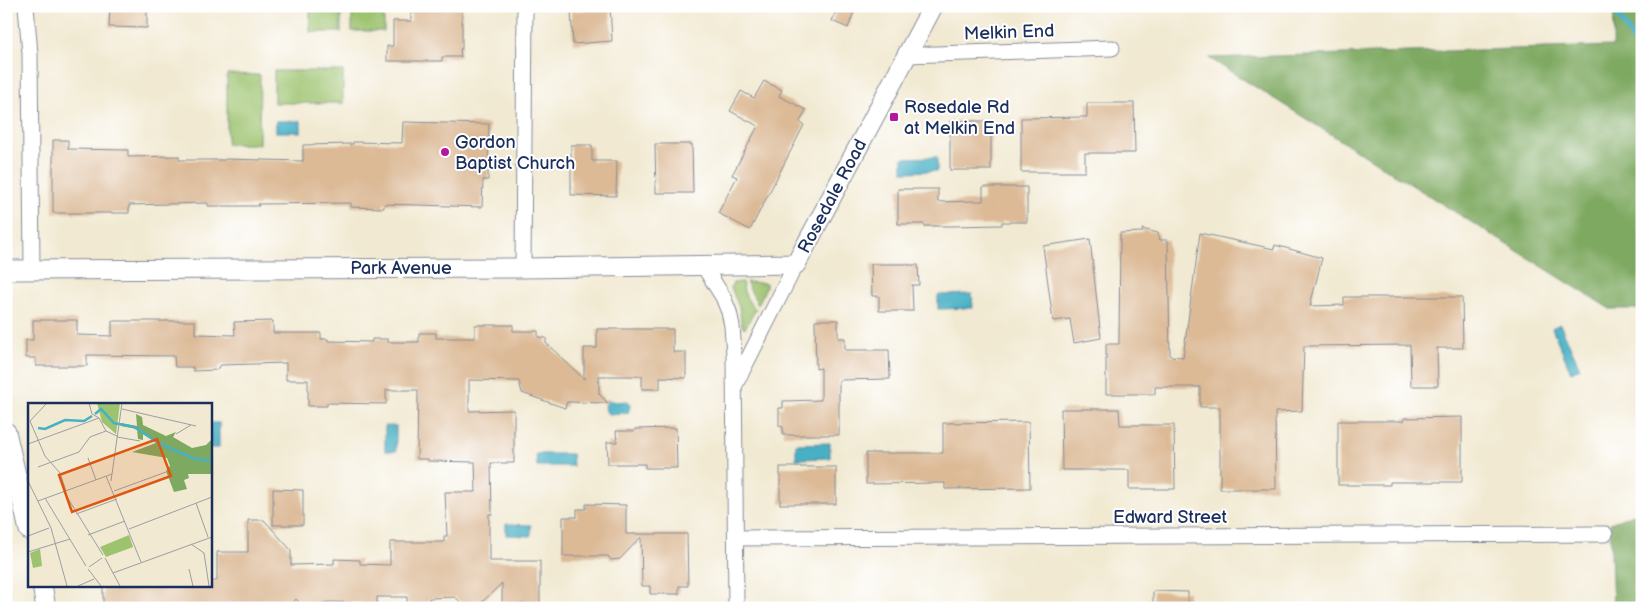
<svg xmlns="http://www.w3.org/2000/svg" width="1648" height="614" font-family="'Balsamiq Sans',sans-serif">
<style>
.green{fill:#9dc36e;stroke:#5c7966}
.forest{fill:#7ea961;stroke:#4c6c60}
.water{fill:#46b0c5;stroke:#307092}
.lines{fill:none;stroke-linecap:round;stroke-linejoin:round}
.stream{stroke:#46b0c5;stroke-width:5.5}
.building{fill:#dcba96}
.minor-casing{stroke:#868c98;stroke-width:17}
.tertiary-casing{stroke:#868c98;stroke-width:21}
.minor{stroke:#fff;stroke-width:15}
.tertiary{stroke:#fff;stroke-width:19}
.poi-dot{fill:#b5179e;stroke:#fff;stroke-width:2}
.labels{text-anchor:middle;stroke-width:4;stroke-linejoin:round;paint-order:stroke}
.street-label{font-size:18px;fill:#1b2f5e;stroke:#fff}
.poi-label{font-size:18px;fill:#1b2f5e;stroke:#fff;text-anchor:start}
.inset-river{fill:none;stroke:#46b0c5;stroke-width:2.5}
.inset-road{fill:none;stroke:#9b9fa3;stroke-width:1}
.view{fill:#de5710;fill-opacity:0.15;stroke:#de5710;stroke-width:2.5}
.inset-edge{fill:none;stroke:#1b2f5e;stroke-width:2.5}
</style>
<rect width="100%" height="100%" fill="#fff"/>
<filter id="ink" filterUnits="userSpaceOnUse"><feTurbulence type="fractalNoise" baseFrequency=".02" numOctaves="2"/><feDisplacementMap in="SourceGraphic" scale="10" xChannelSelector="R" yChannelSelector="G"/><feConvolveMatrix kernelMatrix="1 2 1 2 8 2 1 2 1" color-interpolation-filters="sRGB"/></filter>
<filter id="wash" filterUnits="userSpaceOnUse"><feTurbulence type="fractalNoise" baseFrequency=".0096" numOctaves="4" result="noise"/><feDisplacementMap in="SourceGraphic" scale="20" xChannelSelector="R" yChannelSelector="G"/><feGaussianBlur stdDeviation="1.12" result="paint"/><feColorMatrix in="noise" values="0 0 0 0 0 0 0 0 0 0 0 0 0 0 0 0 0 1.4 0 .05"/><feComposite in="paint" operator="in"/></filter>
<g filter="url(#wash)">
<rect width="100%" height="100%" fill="#f1e9d1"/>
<!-- green -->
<g class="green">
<rect x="310" y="6" width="31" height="26"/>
<rect x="352" y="6" width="32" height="25"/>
<rect x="274" y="71" width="69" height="32"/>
<polygon points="227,74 260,75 259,144 227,144"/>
<path d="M742,282C744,294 747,301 756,309L745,328L742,326L739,307L731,288L733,283Z"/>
<polygon points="746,282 766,283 766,287 758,305"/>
</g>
<!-- forest -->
<g class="forest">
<polygon points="1611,6 1642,6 1642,309 1610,309 1209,58 1613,46 1614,10"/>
<polygon points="1642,511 1642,608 1613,608 1610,523"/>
</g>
<!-- water -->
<g class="water">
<rect x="276" y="121" width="25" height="11"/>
<polygon points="937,157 937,171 903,172 903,158"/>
<polygon points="972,294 973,308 938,309 938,295"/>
<polygon points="1560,324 1580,368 1571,372 1552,328"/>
<path d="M607,400L616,402L628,401L630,406L628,413L608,414C604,410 605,405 607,400Z"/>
<rect x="210" y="423" width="9" height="25"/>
<rect x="385" y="426" width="11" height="25"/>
<polygon points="830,443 830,458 796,459 796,444"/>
<polygon points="536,454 572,454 573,466 537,466"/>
<polygon points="506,524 531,525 531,536 506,535"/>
</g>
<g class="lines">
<!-- stream -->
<polyline class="stream" points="1611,6 1642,52"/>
</g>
<g id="blocks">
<!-- building -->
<g class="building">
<polygon points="110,6 147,6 147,28 109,27"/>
<polygon points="411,6 460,6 460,9 462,8 462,49 460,49 461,57 442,57 442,61 387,61 387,46 393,46 393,21 411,21"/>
<polygon points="590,6 610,6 612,41 573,44 571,11 591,10"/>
<polygon points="838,6 856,6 848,28 832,21"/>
<polygon points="764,81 782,90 779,96 806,110 800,122 804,125 750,230 718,213 737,177 732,175 758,126 730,111 741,91 754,98"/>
<polygon points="1087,103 1134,103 1135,153 1085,153 1085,172 1021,172 1021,118 1087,117"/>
<rect x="950" y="121" width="41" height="49"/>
<polygon points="403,122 489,124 488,180 483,180 482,207 384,204 384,208 351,207 351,203 258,204 259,206 208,206 208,203 129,205 129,213 53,213 53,140 68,140 68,149 128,150 128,157 179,156 179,160 225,160 225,159 303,161 303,145 353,144 353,142 402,143"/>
<polygon points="655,144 692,144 693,193 656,193"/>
<polygon points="571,145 592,145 592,161 617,161 616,196 571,195"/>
<polygon points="983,187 1027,187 1027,222 1002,222 1002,225 952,226 924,226 924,224 898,224 898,189 938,189 938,202 974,201 983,201"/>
<polygon points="1142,229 1158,233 1160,240 1168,240 1170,356 1183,357 1200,233 1274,249 1275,245 1322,258 1310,306 1344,305 1344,297 1462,297 1463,348 1437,348 1438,386 1411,386 1410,345 1304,346 1302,411 1275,412 1276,489 1220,489 1220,407 1200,407 1200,387 1155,387 1155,394 1106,394 1106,344 1119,344 1120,233 1143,232"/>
<polygon points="1090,239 1101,338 1074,343 1070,319 1053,321 1043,246"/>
<polygon points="871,264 907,264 907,265 918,265 919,285 912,285 913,311 879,311 879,296 872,296"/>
<polygon points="33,320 77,320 77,335 112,336 112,321 195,321 195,334 235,335 234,322 273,321 273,333 321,333 321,339 328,339 328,341 372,342 372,339 388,339 388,342 419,342 419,333 436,333 436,338 475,338 475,325 513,325 513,331 538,331 538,337 546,338 546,343 584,379 584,348 597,348 597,329 673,329 673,352 686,352 686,378 660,377 660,389 642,389 642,376 599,376 599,394 608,403 567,402 565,408 522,393 519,381 469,380 469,411 514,410 514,463 491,463 492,514 489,514 489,561 540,561 540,604 502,604 502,583 480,604 463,604 455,597 429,598 429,605 407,604 407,597 377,597 377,605 361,605 361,603 330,602 322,603 317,608 305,608 296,599 288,608 103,608 103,585 210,585 210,581 217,581 217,552 248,552 248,520 264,520 291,550 291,565 334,564 334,559 360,560 360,564 390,565 390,542 444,542 444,536 447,536 445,492 476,492 475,462 428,461 428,459 417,459 418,390 386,390 386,404 327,403 327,406 308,406 308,380 286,380 286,363 221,365 216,370 193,371 193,367 175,367 174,356 87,355 87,366 36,366 36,358 26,358 26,340 33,340"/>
<polygon points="815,320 838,320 838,338 845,338 845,350 889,350 890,379 839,380 839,435 783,435 783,427 779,426 779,408 783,408 783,401 821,400 821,368 816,369"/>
<polygon points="1061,409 1119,409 1120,425 1174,425 1175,489 1129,489 1129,470 1062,470"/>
<polygon points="1462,417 1462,482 1390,482 1390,485 1338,485 1338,421 1404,421 1404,418"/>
<polygon points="1029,422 1030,488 945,489 945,483 866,484 866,453 943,453 943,423"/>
<polygon points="676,428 677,468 645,468 645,464 608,464 607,442 617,442 616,431 635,431 635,429"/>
<rect x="780" y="467" width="56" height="37"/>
<polygon points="273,489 303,490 303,525 273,525"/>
<polygon points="586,504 626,505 626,534 687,534 688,586 679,586 679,594 650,594 650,586 642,586 641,537 620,559 611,560 608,556 563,556 563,517 577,517 577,509 586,509"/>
<polygon points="1153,591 1188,592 1188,608 1153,608"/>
</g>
</g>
</g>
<g filter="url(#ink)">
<use href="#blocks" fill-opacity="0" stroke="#868c98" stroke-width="1"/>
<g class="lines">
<!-- minor casing -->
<g class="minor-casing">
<g id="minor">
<polyline points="26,6 30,54 32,270"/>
<polyline points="907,55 1112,48"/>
<polyline points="703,265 723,297 729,312 732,326 734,355 736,608"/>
<polyline points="523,268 525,6"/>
<polyline points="736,383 796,264"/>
<polyline points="736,538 1605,534"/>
</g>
</g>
<!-- tertiary casing -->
<g class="tertiary-casing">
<g id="tertiary">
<polyline points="6,270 523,268 796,264 933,6"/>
<polyline points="6,432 29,530"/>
<polyline points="42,585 46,608"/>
</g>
</g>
<!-- minor -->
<use href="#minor" class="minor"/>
<!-- tertiary -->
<use href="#tertiary" class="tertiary"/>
</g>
</g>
<!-- markers -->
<g class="poi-dot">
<rect x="889" y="112" width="10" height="10" rx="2.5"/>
<circle cx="445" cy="152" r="5"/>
</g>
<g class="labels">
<!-- street labels -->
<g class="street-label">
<text transform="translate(1009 32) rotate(-2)" y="6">Melkin End</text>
<text transform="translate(832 196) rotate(-62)" y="6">Rosedale Road</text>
<text x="401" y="274">Park Avenue</text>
<text x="1170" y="523">Edward Street</text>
</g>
<!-- poi labels -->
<g class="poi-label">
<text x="904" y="113">Rosedale Rd<tspan x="904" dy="21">at Melkin End</tspan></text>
<text x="455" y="148">Gordon<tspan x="455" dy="21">Baptist Church</tspan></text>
</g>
</g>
<!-- overview -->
<g transform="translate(28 403)">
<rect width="184" height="184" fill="#f1e9d1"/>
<path d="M69,0H92L88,31L74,19ZM101,132L105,144L78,154L72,144ZM12,146L14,163L5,165L2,150Z" fill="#9dc36e"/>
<path d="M108,11L114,14L115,22L138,33L148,29L145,34L164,45L178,42L184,36V71H160L161,75L156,77L159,86L146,89L138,68L142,63L139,55L104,49L128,40L115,30V37L110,36L109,26L93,23V20L109,23Z" fill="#7ea961"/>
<path class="inset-river" d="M67,11L73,6L86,20L106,24L132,41L167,56L184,58M10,25L17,26L37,17L56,18L64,13"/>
<path class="inset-road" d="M61,0L64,11L71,15M94,6L168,23M71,15L78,28L89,33M2,18L17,53L32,70L38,88M2,18L19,0M148,31L163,22M89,34L112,38M0,41L71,15M60,55L68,77M10,64L51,49L62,34L78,28M78,73L113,159M0,78L23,125L39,183M83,78L94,0M86,88L138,69M36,89L75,152M17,95L58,163M10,98L84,71M168,100L180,134M48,111L89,96M101,126L184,94M60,132L97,118M0,133L21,125M163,141L176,150L181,183M0,149L42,136M77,155L92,183M61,164L74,155M60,166L73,183M161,166L165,183M85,170L184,134M50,183L66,176"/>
<path class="view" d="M129,36L143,73L44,109L31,72Z"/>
<rect width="184" height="184" class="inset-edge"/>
</g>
<!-- margin -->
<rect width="1648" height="614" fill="none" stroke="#fff" stroke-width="25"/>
</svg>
